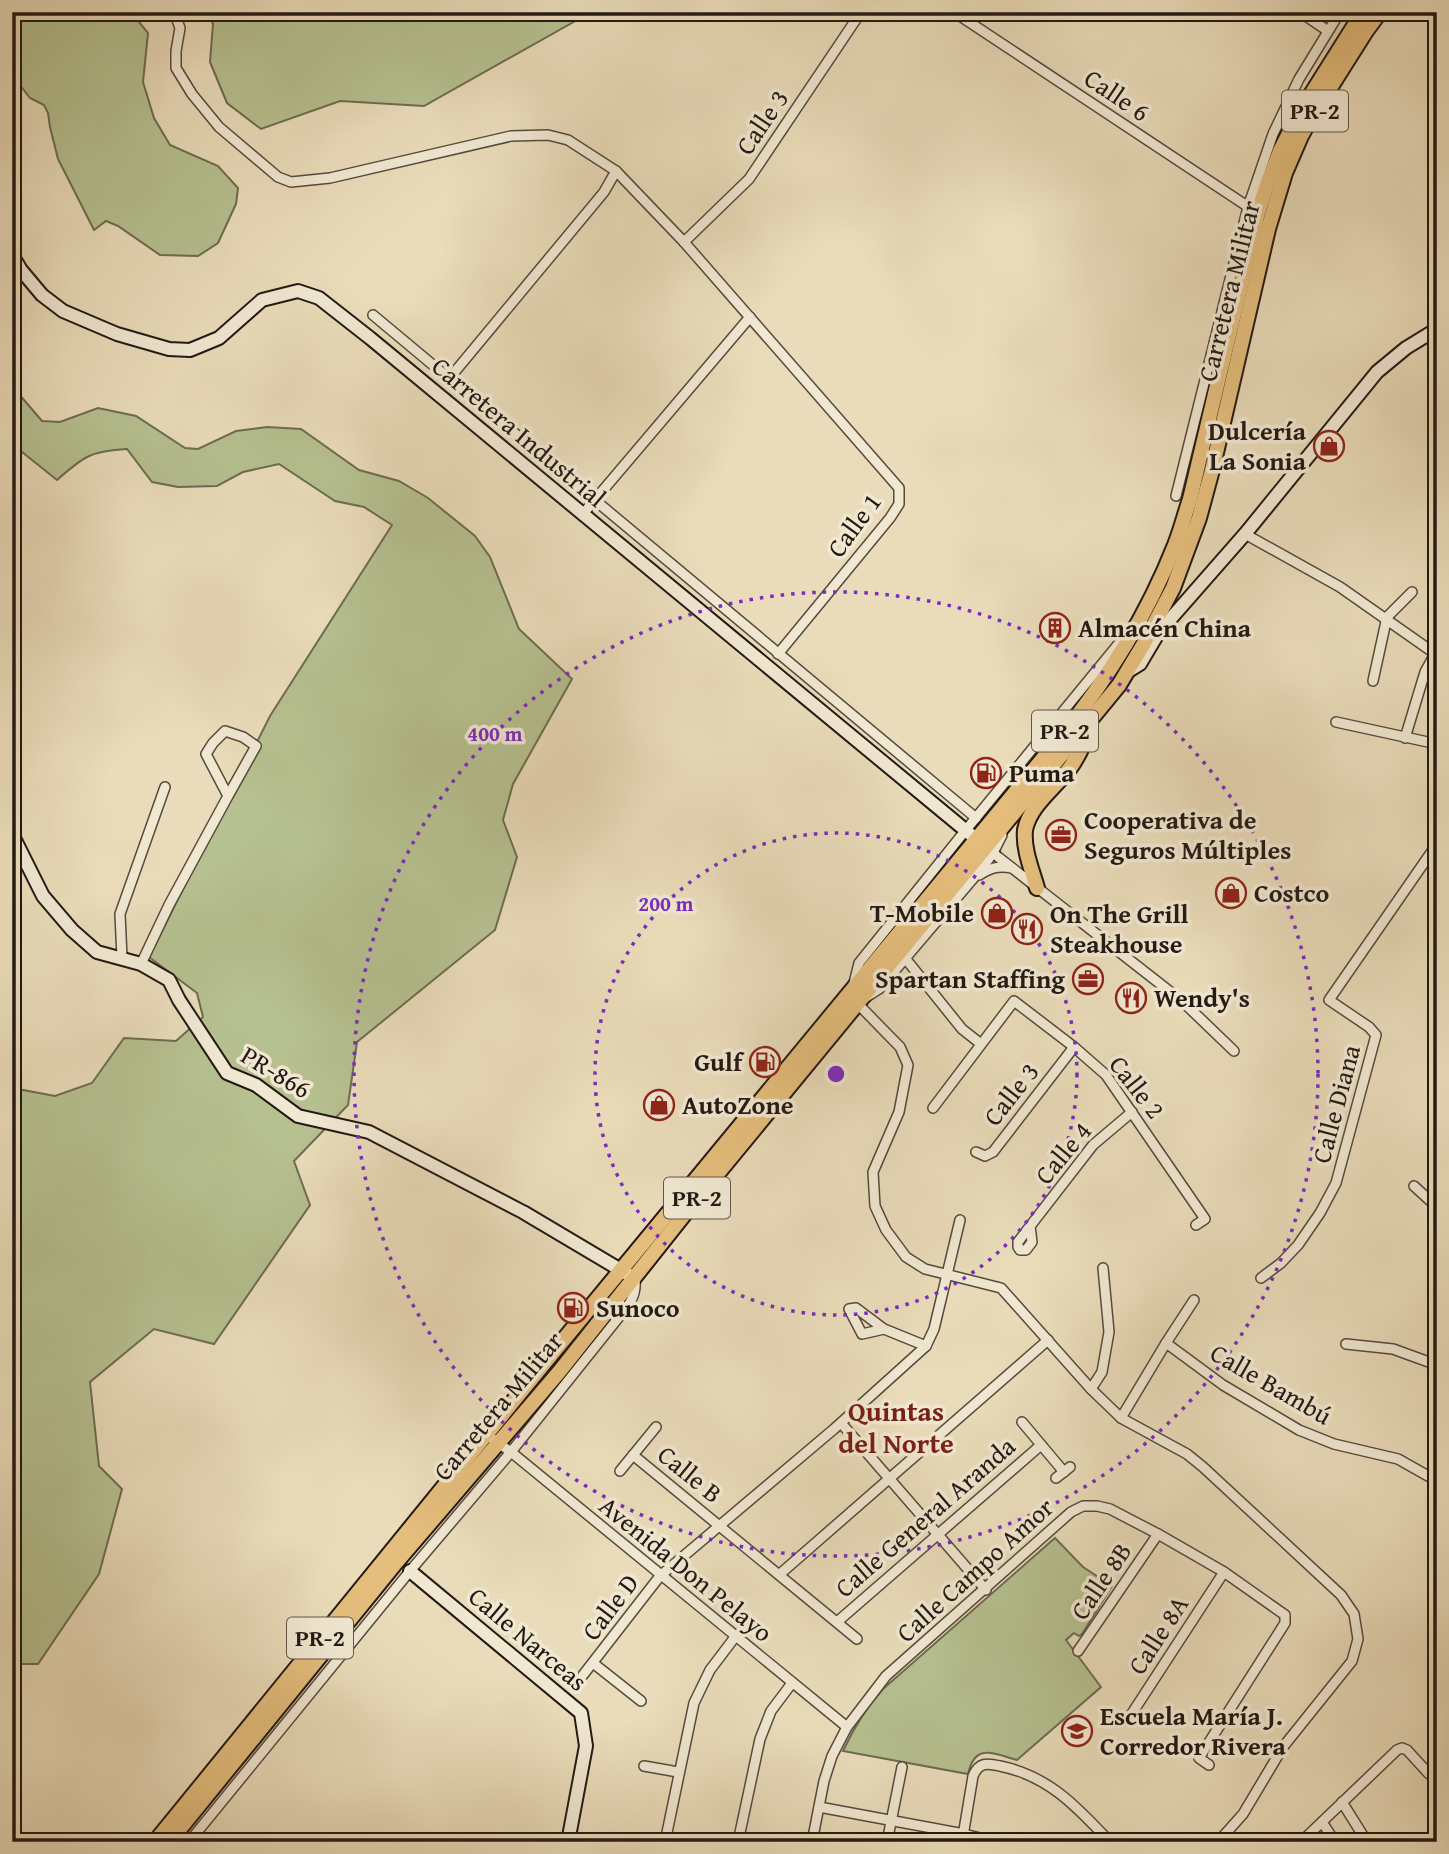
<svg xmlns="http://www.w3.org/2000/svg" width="1449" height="1854" font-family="'Gentium Book Plus',serif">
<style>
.green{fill:#b6c090;stroke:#6c6c52;stroke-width:2}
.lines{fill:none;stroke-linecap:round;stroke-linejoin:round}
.street-casing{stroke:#554a3d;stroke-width:12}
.secondary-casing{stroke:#231913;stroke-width:16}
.primary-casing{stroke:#231913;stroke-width:18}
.street{stroke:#f1e8d2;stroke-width:9}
.secondary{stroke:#f1e8d2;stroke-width:12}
.primary{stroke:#e5be7d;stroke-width:14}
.ring{fill:none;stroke:#7b2cbf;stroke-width:3.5;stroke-dasharray:3.5 7}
.labels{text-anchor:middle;stroke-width:7;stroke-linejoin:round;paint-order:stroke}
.shield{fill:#f1e8d2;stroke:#61574c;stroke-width:2}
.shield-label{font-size:24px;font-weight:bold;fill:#231913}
.street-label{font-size:26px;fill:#231913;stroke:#f1e8d2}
.poi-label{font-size:26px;font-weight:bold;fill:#231913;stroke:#f1e8d2;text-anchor:start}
.neighbourhood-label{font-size:28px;font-weight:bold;fill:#7a1f14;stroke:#f1e8d2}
.centre{fill:#7b2cbf;stroke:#f1e8d2;stroke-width:3.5}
.ring-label{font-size:21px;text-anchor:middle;font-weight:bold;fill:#7b2cbf;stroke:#f1e8d2;stroke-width:7;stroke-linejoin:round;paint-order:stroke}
</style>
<rect width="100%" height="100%" fill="#eadcba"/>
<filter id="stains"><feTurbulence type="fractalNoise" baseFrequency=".00286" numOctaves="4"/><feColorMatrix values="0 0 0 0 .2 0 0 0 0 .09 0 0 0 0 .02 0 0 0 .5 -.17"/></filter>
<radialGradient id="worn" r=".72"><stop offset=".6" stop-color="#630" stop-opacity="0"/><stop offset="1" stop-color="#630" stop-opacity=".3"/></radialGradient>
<!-- green -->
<g class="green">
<polygon points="12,12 131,12 148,33 143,82 154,118 170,145 218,166 238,188 236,204 218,243 198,256 160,255 118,226 106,221 94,230 58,159 50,127 48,113 44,105 30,98 12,75 12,39 15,21 12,17"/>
<polygon points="207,12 575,12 577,20 424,106 340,101 261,129 227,103 210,62 213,24"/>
<path d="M12,386L42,421L60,422L98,408L136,416L185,448L198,449L236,431L267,427L301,429L359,470L399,481L428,498L475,536L490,557L519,629L572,679L513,784L503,820L517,857L495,930L357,1042L348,1105L294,1161L310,1205L214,1344L154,1329L90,1382L99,1466L122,1489L99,1574L38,1664H12V1079L18,1089L55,1096L92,1083L124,1038L176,1041L203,1017L197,993L149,957L270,716L392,525L364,507L335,501L279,464L243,472L217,486L178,487L152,482L127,449C91,451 84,456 57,480L12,444Z"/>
<path d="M1055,1538L1083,1567L1112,1586L1082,1634L1079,1636L1074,1633L1066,1640L1101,1687L1017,1760C994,1754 975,1742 968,1774L843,1751C854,1727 866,1708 883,1689Z"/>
</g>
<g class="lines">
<!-- street casing -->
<g class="street-casing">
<g id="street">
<polyline points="174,12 180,28 176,51 176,68 192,94 219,127 278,177 291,182 330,178 511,136 548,135 568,140 616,171 684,242 899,488 899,504 890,518 778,654"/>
<polyline points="954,12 1253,210"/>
<polyline points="1300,12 1328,31"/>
<polyline points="684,242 749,179 861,12"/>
<polyline points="373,315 976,818"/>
<polyline points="448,380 604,192 616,171"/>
<polyline points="1176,496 1248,207 1273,134 1299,79 1340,12"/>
<polyline points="582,515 750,317"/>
<polyline points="1245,534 1340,587 1437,655"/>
<polyline points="1373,681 1387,617 1412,592"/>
<polyline points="1336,722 1437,744"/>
<polyline points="1405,738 1425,672 1435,654"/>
<polyline points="1002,835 993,853 982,868 879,989 857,1003 900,1047 908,1065 899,1112 873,1172 875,1206 886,1230 906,1257 925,1269 1001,1288 1091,1389 1121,1418 1187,1454 1203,1467 1341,1595 1354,1614 1358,1639 1352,1661 1283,1747 1243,1814 1218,1842"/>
<polyline points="993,853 1182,1001 1234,1051"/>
<path d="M979,875C991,868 998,865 1012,868"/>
<polyline points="122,958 120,914 165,787"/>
<polyline points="905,958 962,1029 981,1044"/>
<polyline points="141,964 169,905 228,796 206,754 213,743 225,731 243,737 256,746 228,796"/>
<polyline points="854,983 859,963 965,831 1120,642"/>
<polyline points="933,1108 1014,1001 1074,1047 1106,1075 1205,1219 1196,1225"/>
<polyline points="976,1152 985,1156 993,1152 1074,1047"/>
<polyline points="1414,1186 1437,1207"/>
<polyline points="1030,1226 1032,1242 1026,1250 1020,1250 1018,1247 1018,1242 1024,1234 1093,1145 1132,1112"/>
<polyline points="1261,1278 1281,1263 1298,1245 1320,1213 1336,1183 1376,1035 1369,1027 1329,1000 1437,844"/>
<polygon points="856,1308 884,1329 862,1334 849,1309"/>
<polyline points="884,1329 926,1346"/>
<polyline points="1166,1343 1223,1385 1299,1430 1334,1444 1398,1459 1437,1481"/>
<polyline points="1346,1344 1393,1349 1437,1365"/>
<polyline points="1091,1389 1102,1372 1109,1332 1103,1268"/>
<polyline points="1121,1418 1166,1343 1194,1300"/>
<polyline points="1022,1422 1064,1472"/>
<polyline points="841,1423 986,1590"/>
<polyline points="487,1435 511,1452 847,1727"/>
<polyline points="633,1455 857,1639"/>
<polyline points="620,1471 656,1427"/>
<polyline points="1056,1478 1070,1467"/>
<polyline points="1437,1533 1434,1546 1437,1549"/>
<polyline points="780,1574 1048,1340"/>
<polyline points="837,1622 1041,1445"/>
<polyline points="1078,1651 1158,1534"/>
<polyline points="593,1663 641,1701"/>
<polyline points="583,1675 660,1576 834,1429 926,1346 934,1329 960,1220"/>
<polyline points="1127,1721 1224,1572"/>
<polyline points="644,1766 678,1772"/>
<polyline points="1342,1802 1367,1842"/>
<polyline points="819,1807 964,1834 996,1842"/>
<polyline points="1322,1822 1335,1842"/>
<path d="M189,1842L410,1571L511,1452L627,1307C634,1297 636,1290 635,1278"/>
<polyline points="665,1842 694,1703 710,1670 735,1637"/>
<polyline points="738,1842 760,1739 771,1711 792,1683"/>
<polyline points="812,1842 824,1781 832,1756 847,1727 886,1676 1071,1512 1083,1506 1097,1506 1110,1509 1158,1534 1224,1572 1285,1615 1285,1623 1199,1758 1209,1765"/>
<polyline points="887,1842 902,1767"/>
<path d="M962,1842L973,1776C979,1762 987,1763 1000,1766C1049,1776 1077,1807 1110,1842"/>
<polyline points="1301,1842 1397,1750 1402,1748 1407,1750 1429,1774 1437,1772"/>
</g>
</g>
<!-- secondary casing -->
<g class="secondary-casing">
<g id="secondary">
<polyline points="12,255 21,270 42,295 63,311 117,334 169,349 190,350 219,338 262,300 298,291 319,298 370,338 993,853"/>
<polyline points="1127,672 1140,664 1159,632 1245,534 1377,372 1406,348 1437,329"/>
<polyline points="12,834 43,896 72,930 97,952 141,964 169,980 179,1000 227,1073 256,1085 298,1116 369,1132 523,1212 629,1275"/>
<polyline points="410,1571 581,1713 586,1746 568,1842"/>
</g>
</g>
<!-- primary casing -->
<g class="primary-casing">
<g id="primary">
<path d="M1037,888C1032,870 1023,849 1025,830C1030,804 1058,786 1072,765C1080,753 1086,739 1090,726"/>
<path d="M155,1842L546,1361L1059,739C1107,680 1147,616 1175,545C1181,530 1185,514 1190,499L1258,213L1268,182L1280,151L1300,112L1363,12"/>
<polyline points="169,1842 394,1565 559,1372 691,1206 1119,685 1143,645 1173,588 1199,518 1212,470 1268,229 1285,173 1301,136 1311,118 1366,31 1380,12"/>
</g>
</g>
<!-- street -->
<use href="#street" class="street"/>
<!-- secondary -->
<use href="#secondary" class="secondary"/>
<!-- primary -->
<use href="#primary" class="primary"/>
</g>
<!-- distance rings -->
<g class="ring">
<circle cx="836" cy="1074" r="241"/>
<circle cx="836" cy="1074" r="482"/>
</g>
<!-- icons -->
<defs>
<g id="shop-ring" transform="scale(1.575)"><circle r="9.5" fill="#f1e8d2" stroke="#8f2418" stroke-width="1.5"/><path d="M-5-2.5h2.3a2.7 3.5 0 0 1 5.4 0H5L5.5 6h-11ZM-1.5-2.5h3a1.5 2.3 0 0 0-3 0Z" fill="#8f2418"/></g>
<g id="building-ring" transform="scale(1.575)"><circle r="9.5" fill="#f1e8d2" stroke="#8f2418" stroke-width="1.5"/><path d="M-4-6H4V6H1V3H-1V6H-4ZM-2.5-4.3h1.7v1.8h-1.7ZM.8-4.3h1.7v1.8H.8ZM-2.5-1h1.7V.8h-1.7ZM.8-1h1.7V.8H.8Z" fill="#8f2418"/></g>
<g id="fuel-ring" transform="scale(1.575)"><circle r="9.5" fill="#f1e8d2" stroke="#8f2418" stroke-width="1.5"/><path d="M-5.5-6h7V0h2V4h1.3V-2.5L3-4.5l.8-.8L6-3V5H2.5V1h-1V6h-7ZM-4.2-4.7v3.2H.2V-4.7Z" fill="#8f2418"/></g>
<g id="office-ring" transform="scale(1.575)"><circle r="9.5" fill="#f1e8d2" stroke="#8f2418" stroke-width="1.5"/><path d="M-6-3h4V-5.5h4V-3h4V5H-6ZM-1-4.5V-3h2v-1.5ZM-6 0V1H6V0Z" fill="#8f2418"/></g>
<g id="restaurant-ring" transform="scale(1.575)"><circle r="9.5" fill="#f1e8d2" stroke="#8f2418" stroke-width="1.5"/><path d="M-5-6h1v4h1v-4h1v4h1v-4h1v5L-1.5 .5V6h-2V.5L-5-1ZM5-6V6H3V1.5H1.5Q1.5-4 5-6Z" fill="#8f2418"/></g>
<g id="school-ring" transform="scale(1.575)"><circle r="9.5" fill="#f1e8d2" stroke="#8f2418" stroke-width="1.5"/><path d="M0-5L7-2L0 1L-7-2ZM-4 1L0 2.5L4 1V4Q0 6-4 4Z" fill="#8f2418"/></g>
</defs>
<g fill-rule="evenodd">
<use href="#shop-ring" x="1329" y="446"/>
<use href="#building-ring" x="1055" y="628"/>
<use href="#fuel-ring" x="986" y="773"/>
<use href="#office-ring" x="1061" y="835"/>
<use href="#shop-ring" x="1231" y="893"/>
<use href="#shop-ring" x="997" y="913"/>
<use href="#restaurant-ring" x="1027" y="929"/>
<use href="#office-ring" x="1088" y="979"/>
<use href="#restaurant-ring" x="1131" y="998"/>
<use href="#fuel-ring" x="765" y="1062"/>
<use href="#shop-ring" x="659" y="1105"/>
<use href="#fuel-ring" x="573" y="1308"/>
<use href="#school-ring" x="1077" y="1731"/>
</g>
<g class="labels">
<!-- shield labels -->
<g class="shield">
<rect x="1282" y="90.5" width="66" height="41" rx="5"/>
<rect x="1032" y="710.5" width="66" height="41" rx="5"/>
<rect x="664" y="1177.5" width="66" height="41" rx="5"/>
<rect x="287" y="1617.5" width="66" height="41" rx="5"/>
</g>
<g class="shield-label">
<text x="1315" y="119">PR-2</text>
<text x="1065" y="739">PR-2</text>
<text x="697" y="1206">PR-2</text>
<text x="320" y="1646">PR-2</text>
</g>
<!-- street labels -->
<g class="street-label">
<text transform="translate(1117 95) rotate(34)" y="9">Calle 6</text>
<text transform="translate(762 122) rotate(-56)" y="9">Calle 3</text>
<text transform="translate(1229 291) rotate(-76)" y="9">Carretera Militar</text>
<text transform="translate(519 432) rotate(40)" y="9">Carretera Industrial</text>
<text transform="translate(854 525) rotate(-54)" y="9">Calle 1</text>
<text transform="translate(276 1072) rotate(31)" y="9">PR-866</text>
<text transform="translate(1137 1087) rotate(52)" y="9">Calle 2</text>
<text transform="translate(1011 1094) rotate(-52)" y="9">Calle 3</text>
<text transform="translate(1336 1104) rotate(-75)" y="9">Calle Diana</text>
<text transform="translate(1063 1153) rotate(-50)" y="9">Calle 4</text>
<text transform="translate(1271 1384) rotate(30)" y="9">Calle Bambú</text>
<text transform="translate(498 1406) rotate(-50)" y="9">Carretera Militar</text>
<text transform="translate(690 1474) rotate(39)" y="9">Calle B</text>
<text transform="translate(925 1517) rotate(-41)" y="9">Calle General Aranda</text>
<text transform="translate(686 1569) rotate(39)" y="9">Avenida Don Pelayo</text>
<text transform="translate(975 1570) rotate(-42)" y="9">Calle Campo Amor</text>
<text transform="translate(1101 1581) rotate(-56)" y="9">Calle 8B</text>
<text transform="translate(610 1607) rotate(-53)" y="9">Calle D</text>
<text transform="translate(1158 1635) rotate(-57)" y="9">Calle 8A</text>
<text transform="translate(528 1639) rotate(40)" y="9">Calle Narceas</text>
</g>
<!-- poi labels -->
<g class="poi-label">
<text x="1306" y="440" text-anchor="end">Dulcería<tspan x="1306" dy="30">La Sonia</tspan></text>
<text x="1078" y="637">Almacén China</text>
<text x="1009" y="782">Puma</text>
<text x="1084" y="829">Cooperativa de<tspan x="1084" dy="30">Seguros Múltiples</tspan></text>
<text x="1254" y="902">Costco</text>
<text x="974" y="922" text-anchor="end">T-Mobile</text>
<text x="1050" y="923">On The Grill<tspan x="1050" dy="30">Steakhouse</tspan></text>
<text x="1065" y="988" text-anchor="end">Spartan Staffing</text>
<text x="1154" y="1007">Wendy's</text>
<text x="742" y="1071" text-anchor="end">Gulf</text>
<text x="682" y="1114">AutoZone</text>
<text x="596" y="1317">Sunoco</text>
<text x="1100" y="1725">Escuela María J.<tspan x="1100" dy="30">Corredor Rivera</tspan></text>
</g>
<!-- neighbourhood labels -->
<g class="neighbourhood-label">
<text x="896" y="1421">Quintas<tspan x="896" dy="32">del Norte</tspan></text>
</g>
</g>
<circle cx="836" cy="1074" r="10" class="centre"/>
<g class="ring-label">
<text x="495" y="741">400 m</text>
<text x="666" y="911">200 m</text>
</g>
<!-- margin -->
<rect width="1449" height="1854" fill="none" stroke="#eadcba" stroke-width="42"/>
<rect x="14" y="14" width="1421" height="1826" fill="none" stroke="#231913" stroke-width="3.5"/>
<rect x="21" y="21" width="1407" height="1812" fill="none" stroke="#231913" stroke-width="2"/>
<rect width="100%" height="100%" filter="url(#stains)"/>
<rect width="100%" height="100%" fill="url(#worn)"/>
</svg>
